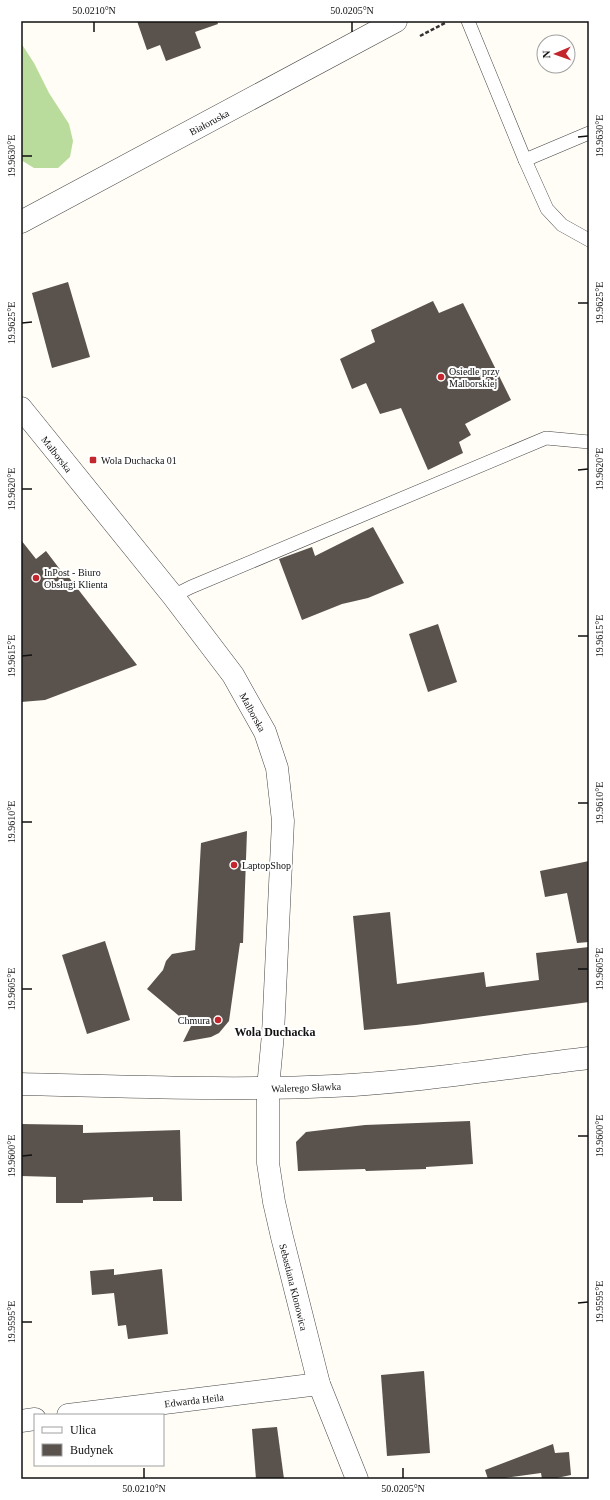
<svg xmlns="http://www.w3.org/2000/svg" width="610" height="1500" font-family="'Times New Roman',serif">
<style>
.forest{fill:#b9dc9c}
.building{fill:#5a524d}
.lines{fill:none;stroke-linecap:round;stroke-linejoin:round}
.service-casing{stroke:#444;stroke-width:14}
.minor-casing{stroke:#444;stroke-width:23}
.tertiary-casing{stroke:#444;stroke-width:23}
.path{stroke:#333;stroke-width:2.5;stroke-dasharray:4 2;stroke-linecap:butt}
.service{stroke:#fff;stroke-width:13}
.minor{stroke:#fff;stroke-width:22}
.tertiary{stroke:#fff;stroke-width:22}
.ticks{fill:none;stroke:#111;stroke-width:1.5}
.poi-dot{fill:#c4262e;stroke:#fff;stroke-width:1.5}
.labels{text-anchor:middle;stroke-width:4;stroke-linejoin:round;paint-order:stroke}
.street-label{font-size:10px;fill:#111;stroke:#fff}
.poi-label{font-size:10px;fill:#111;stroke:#fff;text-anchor:start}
.quarter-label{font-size:12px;font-weight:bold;fill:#111;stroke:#fff}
.neatline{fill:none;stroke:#111;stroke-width:1.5}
.ticks-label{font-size:10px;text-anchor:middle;fill:#111}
</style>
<rect width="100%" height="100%" fill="#fffdf5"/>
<!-- forest -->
<polygon class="forest" points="21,43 34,63 49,93 69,124 73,141 70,157 58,168 34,168 21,160"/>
<!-- building -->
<g class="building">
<polygon points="137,21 217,21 218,24 195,32 201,48 166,61 160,45 147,50"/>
<polygon points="68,282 90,357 52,368 32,293"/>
<polygon points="433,301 439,313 463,303 511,400 465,424 471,435 459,442 463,453 428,470 401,408 380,414 366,383 352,389 340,359 375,342 371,330"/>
<polygon points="373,527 404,583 368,598 342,604 302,620 279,559 312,547 315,556"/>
<polygon points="21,540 36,559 46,551 65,576 67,575 137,665 45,700 21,702"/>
<polygon points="438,624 457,682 428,692 409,634"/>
<polygon points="247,831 243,943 240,943 229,1021 219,1033 211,1037 183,1042 191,1026 147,989 163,970 166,961 172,954 195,950 201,843"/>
<polygon points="589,861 589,942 577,943 567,893 545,897 540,871"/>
<polygon points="390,912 397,984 484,972 486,987 539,980 536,953 589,947 589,1002 416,1025 364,1030 353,916"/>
<polygon points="105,941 130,1020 87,1034 62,955"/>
<polygon points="470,1121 473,1164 426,1167 426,1169 366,1171 365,1169 298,1171 296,1142 306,1132 365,1125"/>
<polygon points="21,1124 83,1125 83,1133 180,1130 182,1201 153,1201 153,1197 83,1200 83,1203 56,1203 56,1177 21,1176"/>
<polygon points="114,1269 114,1275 162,1269 168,1334 128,1339 126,1325 118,1326 114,1293 92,1295 90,1271"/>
<polygon points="424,1371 430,1453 387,1456 381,1375"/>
<polygon points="277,1427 284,1479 256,1479 252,1429"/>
<polygon points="553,1444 555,1453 569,1452 571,1475 552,1479 542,1479 541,1473 498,1479 488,1479 485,1470"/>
</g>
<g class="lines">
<!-- service casing -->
<g class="service-casing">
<g id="service">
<polyline points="468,21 525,160 547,209 562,225 589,240"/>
<polyline points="525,160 589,133"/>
<polyline points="173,596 191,587 546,438 589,442"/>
</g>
</g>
<!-- minor casing -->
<g class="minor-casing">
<g id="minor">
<polyline points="21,222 396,21"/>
<polyline points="68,1415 319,1384"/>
<polyline points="21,1421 35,1419"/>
</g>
</g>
<!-- tertiary casing -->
<g class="tertiary-casing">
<g id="tertiary">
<polyline points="21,408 173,596 233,675 265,732 277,768 283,821 273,1034 268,1088 268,1163 274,1202 282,1237 319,1384 357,1479"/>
<path d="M21,1084C125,1086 229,1091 333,1086C418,1082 504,1068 589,1058"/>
</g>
</g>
<!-- path -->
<polyline class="path" points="420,36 445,23"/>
<!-- service -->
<use href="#service" class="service"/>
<!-- minor -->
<use href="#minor" class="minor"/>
<!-- tertiary -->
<use href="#tertiary" class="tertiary"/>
</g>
<!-- ticks -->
<path class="ticks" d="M94,22V32M352,22V32M578,137L588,136M22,156H32M578,303H588M22,323L32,322M578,470L588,469M22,489H32M578,636H588M22,656L32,655M578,803H588M22,822H32M578,969H588M22,989H32M578,1136H588M22,1156L32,1155M578,1303L588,1302M22,1322H32M144,1468V1478M403,1468V1478"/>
<!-- markers -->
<g class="poi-dot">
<circle cx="441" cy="377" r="4"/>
<rect x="89" y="456" width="8" height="8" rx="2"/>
<circle cx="36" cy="578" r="4"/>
<circle cx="234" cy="865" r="4"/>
<circle cx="218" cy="1020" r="4"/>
</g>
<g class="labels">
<!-- street labels -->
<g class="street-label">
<text transform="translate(209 122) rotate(-28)" y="4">Białoruska</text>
<text transform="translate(57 454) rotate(52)" y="4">Malborska</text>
<text transform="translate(253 712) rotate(61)" y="4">Malborska</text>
<text transform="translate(306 1087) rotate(-2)" y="4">Walerego Sławka</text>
<text transform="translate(294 1287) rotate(76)" y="4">Sebastiana Klonowica</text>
<text transform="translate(194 1400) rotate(-7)" y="4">Edwarda Heila</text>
</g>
<!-- poi labels -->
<g class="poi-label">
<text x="449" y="375">Osiedle przy<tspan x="449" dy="12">Malborskiej</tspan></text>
<text x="101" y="464">Wola Duchacka 01</text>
<text x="44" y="576">InPost - Biuro<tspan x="44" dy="12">Obsługi Klienta</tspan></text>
<text x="242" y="869">LaptopShop</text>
<text x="210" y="1024" text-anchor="end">Chmura</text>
</g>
<!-- quarter labels -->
<g class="quarter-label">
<text x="275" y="1036">Wola Duchacka</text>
</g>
</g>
<!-- border -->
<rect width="610" height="1500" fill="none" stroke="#ffffff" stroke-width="44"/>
<!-- legend -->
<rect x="34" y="1414" width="130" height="52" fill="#ffffff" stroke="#a0a0a0"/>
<rect x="42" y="1427" width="20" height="6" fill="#ffffff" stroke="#a0a0a0"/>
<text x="70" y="1434" font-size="12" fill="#111111">Ulica</text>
<rect x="42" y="1444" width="20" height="12" fill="#5a524d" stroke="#a0a0a0"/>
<text x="70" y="1454" font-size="12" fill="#111111">Budynek</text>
<!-- north arrow -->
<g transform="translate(556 54) rotate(268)"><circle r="19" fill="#ffffff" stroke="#a0a0a0"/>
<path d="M0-3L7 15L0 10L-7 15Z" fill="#c4262e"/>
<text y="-6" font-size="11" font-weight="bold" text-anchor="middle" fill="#111111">N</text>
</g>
<rect x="22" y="22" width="566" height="1456" class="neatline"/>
<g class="ticks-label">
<text x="94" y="14">50.0210°N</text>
<text x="352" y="14">50.0205°N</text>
<text transform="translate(599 136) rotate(-90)" y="4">19.9630°E</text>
<text transform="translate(11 156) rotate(-90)" y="4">19.9630°E</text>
<text transform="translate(599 303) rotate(-90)" y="4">19.9625°E</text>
<text transform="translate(11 323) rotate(-90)" y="4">19.9625°E</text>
<text transform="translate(599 469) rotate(-90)" y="4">19.9620°E</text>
<text transform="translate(11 489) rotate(-90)" y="4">19.9620°E</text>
<text transform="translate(599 636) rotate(-90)" y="4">19.9615°E</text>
<text transform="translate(11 656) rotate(-90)" y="4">19.9615°E</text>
<text transform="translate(599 803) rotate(-90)" y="4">19.9610°E</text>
<text transform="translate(11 822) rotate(-90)" y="4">19.9610°E</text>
<text transform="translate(599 969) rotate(-90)" y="4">19.9605°E</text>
<text transform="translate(11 989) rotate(-90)" y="4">19.9605°E</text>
<text transform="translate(599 1136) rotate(-90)" y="4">19.9600°E</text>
<text transform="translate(11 1156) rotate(-90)" y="4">19.9600°E</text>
<text transform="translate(599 1302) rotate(-90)" y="4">19.9595°E</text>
<text transform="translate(11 1322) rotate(-90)" y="4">19.9595°E</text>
<text x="144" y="1492">50.0210°N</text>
<text x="403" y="1492">50.0205°N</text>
</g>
</svg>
